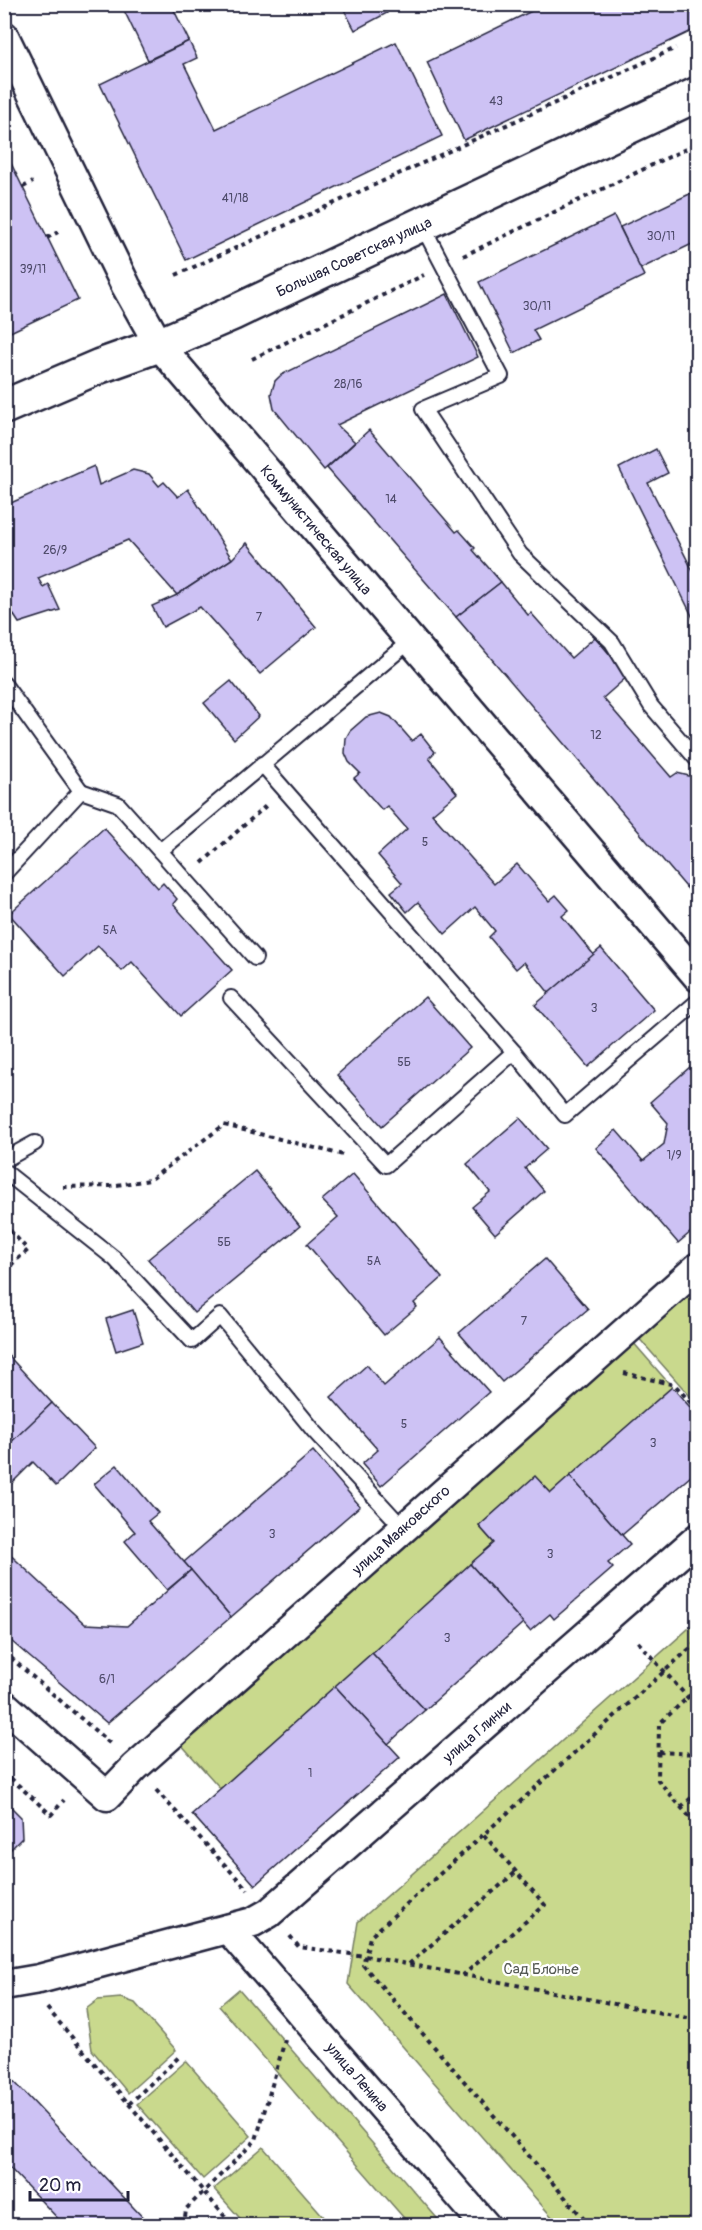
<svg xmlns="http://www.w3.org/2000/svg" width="702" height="2230" font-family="Pangolin,sans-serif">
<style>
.green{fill:#c9d98d;stroke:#767e64;stroke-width:1.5}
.building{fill:#cdc2f4;stroke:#22223b;stroke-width:1.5}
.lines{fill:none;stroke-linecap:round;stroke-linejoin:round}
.lane-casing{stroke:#22223b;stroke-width:18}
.street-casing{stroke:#22223b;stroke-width:33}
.primary-casing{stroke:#22223b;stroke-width:38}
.path{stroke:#22223b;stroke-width:4;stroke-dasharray:4.5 4.5;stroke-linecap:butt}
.lane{stroke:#fff;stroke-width:14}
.street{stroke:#fff;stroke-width:28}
.primary{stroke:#fff;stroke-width:33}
.labels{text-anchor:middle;stroke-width:4.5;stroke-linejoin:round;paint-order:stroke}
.number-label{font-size:12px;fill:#4d4a69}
.street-label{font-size:15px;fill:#22223b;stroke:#fff}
.park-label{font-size:15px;fill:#545954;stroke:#fff}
</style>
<rect width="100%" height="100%" fill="#fff"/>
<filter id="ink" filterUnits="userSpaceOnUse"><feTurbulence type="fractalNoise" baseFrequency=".0167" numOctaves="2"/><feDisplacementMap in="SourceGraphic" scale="12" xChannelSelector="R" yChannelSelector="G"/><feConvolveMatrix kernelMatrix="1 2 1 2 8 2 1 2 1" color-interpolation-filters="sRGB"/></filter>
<g filter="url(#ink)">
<!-- green -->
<g class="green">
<polygon points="697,1285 697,1404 637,1336"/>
<polygon points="632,1341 672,1387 551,1493 535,1477 479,1526 494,1543 221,1789 179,1742"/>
<polygon points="697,1621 697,2225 559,2225 348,1984 358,1922"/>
<polygon points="239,1989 443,2225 410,2225 219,2006"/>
<polygon points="121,1998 135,2003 176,2050 128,2093 92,2050 86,2009 98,2000"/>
<polygon points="186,2061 251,2136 203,2179 137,2104"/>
<polygon points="263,2147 331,2225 246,2225 214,2189"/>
</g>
<!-- building -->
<g class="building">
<polygon points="121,4 171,4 189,41 148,60"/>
<polygon points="341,4 382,4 387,13 355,30"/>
<polygon points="546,4 698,4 698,28 464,140 427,62"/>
<polygon points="189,41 197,58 184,64 216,129 396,42 442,136 186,260 100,84"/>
<polygon points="4,149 78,300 4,335"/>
<polygon points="698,190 698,257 692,244 640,269 620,227"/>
<polygon points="614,216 644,276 533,330 539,340 514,353 479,282"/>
<polygon points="447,294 478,357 337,425 355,442 324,470 274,409 271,394 275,381 281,375"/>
<polygon points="369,430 456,532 459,530 475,548 473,550 501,582 456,617 327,468"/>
<polygon points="656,449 668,473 648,483 698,581 698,628 619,468"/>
<polygon points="94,466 99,485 133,470 149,474 159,486 164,482 178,497 188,489 232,559 177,595 128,540 38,578 43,587 48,584 60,610 19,623 4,600 4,506"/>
<polygon points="247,543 316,627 260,674 200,607 163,627 152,606 177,595 232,559"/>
<polygon points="501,582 528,615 531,613 571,658 595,637 628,676 603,698 671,777 677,773 693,777 698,782 698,877 686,887 456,617"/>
<polygon points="231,681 259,716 234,739 204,703"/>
<polygon points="381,713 391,717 412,741 421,734 435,752 429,758 457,793 432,814 494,884 517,864 549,901 556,895 569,910 562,916 594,955 549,993 524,962 516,969 489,937 495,931 475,907 445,934 418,902 407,912 391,892 402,883 378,855 407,829 387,806 382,810 354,778 360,773 349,762 345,753 346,738 350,731 366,717"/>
<polygon points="104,828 158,888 163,883 177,899 173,904 232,970 181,1016 132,962 122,971 98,946 65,976 9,914"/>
<polygon points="698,878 698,900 686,887"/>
<polygon points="601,948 654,1010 588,1067 535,1005"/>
<polygon points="425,997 470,1048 382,1126 337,1075"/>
<polygon points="698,1060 698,1226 678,1243 596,1148 616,1130 643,1161 664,1144 668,1123 650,1102"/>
<polygon points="520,1118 547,1149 525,1168 544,1191 495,1234 472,1207 490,1192 467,1164"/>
<polygon points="255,1171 300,1226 194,1313 148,1259"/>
<polygon points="353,1174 442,1278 414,1303 417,1307 384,1335 307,1244 338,1217 322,1200"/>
<polygon points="545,1259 588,1309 502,1382 459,1333"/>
<polygon points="133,1310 143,1342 116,1351 106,1319"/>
<polygon points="440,1337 489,1392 381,1486 362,1464 378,1450 331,1397 367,1365 384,1386"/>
<polygon points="4,1351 52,1403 13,1441 4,1432"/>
<polygon points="672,1387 698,1416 698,1470 622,1535 570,1476"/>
<polygon points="52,1403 95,1448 56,1486 33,1462 5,1490 4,1449"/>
<polygon points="313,1451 360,1506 231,1617 184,1562"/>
<polygon points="117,1465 158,1513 148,1521 191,1570 167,1590 125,1541 135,1532 94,1484"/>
<polygon points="535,1476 551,1493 570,1476 630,1544 608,1563 613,1568 554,1619 550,1614 530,1631 470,1564 494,1543 479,1526"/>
<polygon points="4,1549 85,1624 127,1626 191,1570 231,1617 107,1723 4,1635"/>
<polygon points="470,1564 523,1623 425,1710 372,1653"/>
<polygon points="372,1653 425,1710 388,1744 335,1686"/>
<polygon points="335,1686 400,1757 255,1885 192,1814"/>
<polygon points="4,1792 10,1798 6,1802 21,1817 22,1838 6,1854 9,1858 4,1863"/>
<polygon points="4,2071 151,2226 65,2226 4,2162"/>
</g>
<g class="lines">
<!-- lane casing -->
<g class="lane-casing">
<g id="lane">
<polyline points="422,225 501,376 423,409 520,554 612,642 651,706 698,761"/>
<polyline points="4,684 81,791"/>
<polyline points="160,851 255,958"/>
<polyline points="4,874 81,791 118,804 160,851 410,641"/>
<polyline points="231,998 386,1165 514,1052 262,764"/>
<polyline points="514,1052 565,1115 698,1001"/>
<polyline points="4,1160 35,1143"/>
<polyline points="4,1171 115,1259 192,1341 220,1316 314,1431 403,1528"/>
</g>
</g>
<!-- street casing -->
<g class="street-casing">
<g id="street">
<polyline points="4,36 126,286 159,345 698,977"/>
<polyline points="4,1705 107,1796 135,1767 698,1267"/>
<polyline points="228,1929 486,2226"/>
<polyline points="4,1985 39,1979 253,1922 269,1913 698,1538"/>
</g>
</g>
<!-- primary casing -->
<g class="primary-casing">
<polyline id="primary" points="4,407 100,366 159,345 233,313 698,94"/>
</g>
<!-- path -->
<g class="path">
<polyline points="4,134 9,132"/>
<polyline points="23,187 33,182"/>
<polyline points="47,238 58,232"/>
<polyline points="463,256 698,143"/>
<polyline points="176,275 676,48"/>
<polyline points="252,359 424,275"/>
<polyline points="202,863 268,804"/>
<polyline points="63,1187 110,1186 150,1180 224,1125 343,1155"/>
<polyline points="4,1224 28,1250 11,1265 4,1257"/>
<polyline points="624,1373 675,1385 698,1411"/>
<polyline points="638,1642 698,1709"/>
<polyline points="4,1652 113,1746"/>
<polyline points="698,1688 659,1724 658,1780 698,1827"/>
<polyline points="659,1752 698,1754"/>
<polyline points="4,1772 51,1815 64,1800"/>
<polyline points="156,1790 248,1890"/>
<polyline points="681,1807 698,1792"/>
<polyline points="290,1936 299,1947 365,1956 698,2020"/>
<polyline points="409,1964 517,1871"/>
<polyline points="462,1976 545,1905 483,1834"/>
<polyline points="47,2008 233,2226"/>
<polyline points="129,2104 181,2055"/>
<polyline points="184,2226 186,2209 256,2140 285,2040"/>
<polyline points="590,2226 363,1965 370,1937 698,1641"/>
</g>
<!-- lane -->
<use href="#lane" class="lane"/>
<!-- street -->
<use href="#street" class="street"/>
<!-- primary -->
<use href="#primary" class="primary"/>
</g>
</g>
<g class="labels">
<!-- number labels -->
<g class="number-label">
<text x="496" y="105">43</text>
<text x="235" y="202">41/18</text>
<text x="661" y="240">30/11</text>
<text x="33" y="273">39/11</text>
<text x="537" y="310">30/11</text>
<text x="348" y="388">28/16</text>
<text x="391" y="503">14</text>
<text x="55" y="554">26/9</text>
<text x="259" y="621">7</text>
<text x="596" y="739">12</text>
<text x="425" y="846">5</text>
<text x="110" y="934">5А</text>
<text x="594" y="1012">3</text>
<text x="404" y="1066">5Б</text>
<text x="674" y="1159">1/9</text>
<text x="224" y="1246">5Б</text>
<text x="374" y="1265">5А</text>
<text x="524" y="1325">7</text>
<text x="404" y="1428">5</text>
<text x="653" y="1447">3</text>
<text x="272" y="1538">3</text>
<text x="550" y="1558">3</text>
<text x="447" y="1642">3</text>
<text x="107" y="1683">6/1</text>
<text x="310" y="1777">1</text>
</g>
<!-- street labels -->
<g class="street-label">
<text transform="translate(354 257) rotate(-25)" y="5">Большая Советская улица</text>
<text transform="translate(316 530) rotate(50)" y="5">Коммунистическая улица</text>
<text transform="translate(401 1530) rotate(-42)" y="5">улица Маяковского</text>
<text transform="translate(477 1732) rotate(-41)" y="5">улица Глинки</text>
<text transform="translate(357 2077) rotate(49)" y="5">улица Ленина</text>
</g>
<!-- park labels -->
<g class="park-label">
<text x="541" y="1974">Сад Блонье</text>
</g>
</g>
<!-- margin -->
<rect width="702" height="2230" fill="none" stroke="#fff" stroke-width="24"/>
<rect x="12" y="12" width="678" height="2206" fill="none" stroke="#22223b" stroke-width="2" filter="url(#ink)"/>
<!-- scale -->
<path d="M30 2191v9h98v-9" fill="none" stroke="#22223b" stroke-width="3"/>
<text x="39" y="2191" font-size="18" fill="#22223b" stroke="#ffffff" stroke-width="4.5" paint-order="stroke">20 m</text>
</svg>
